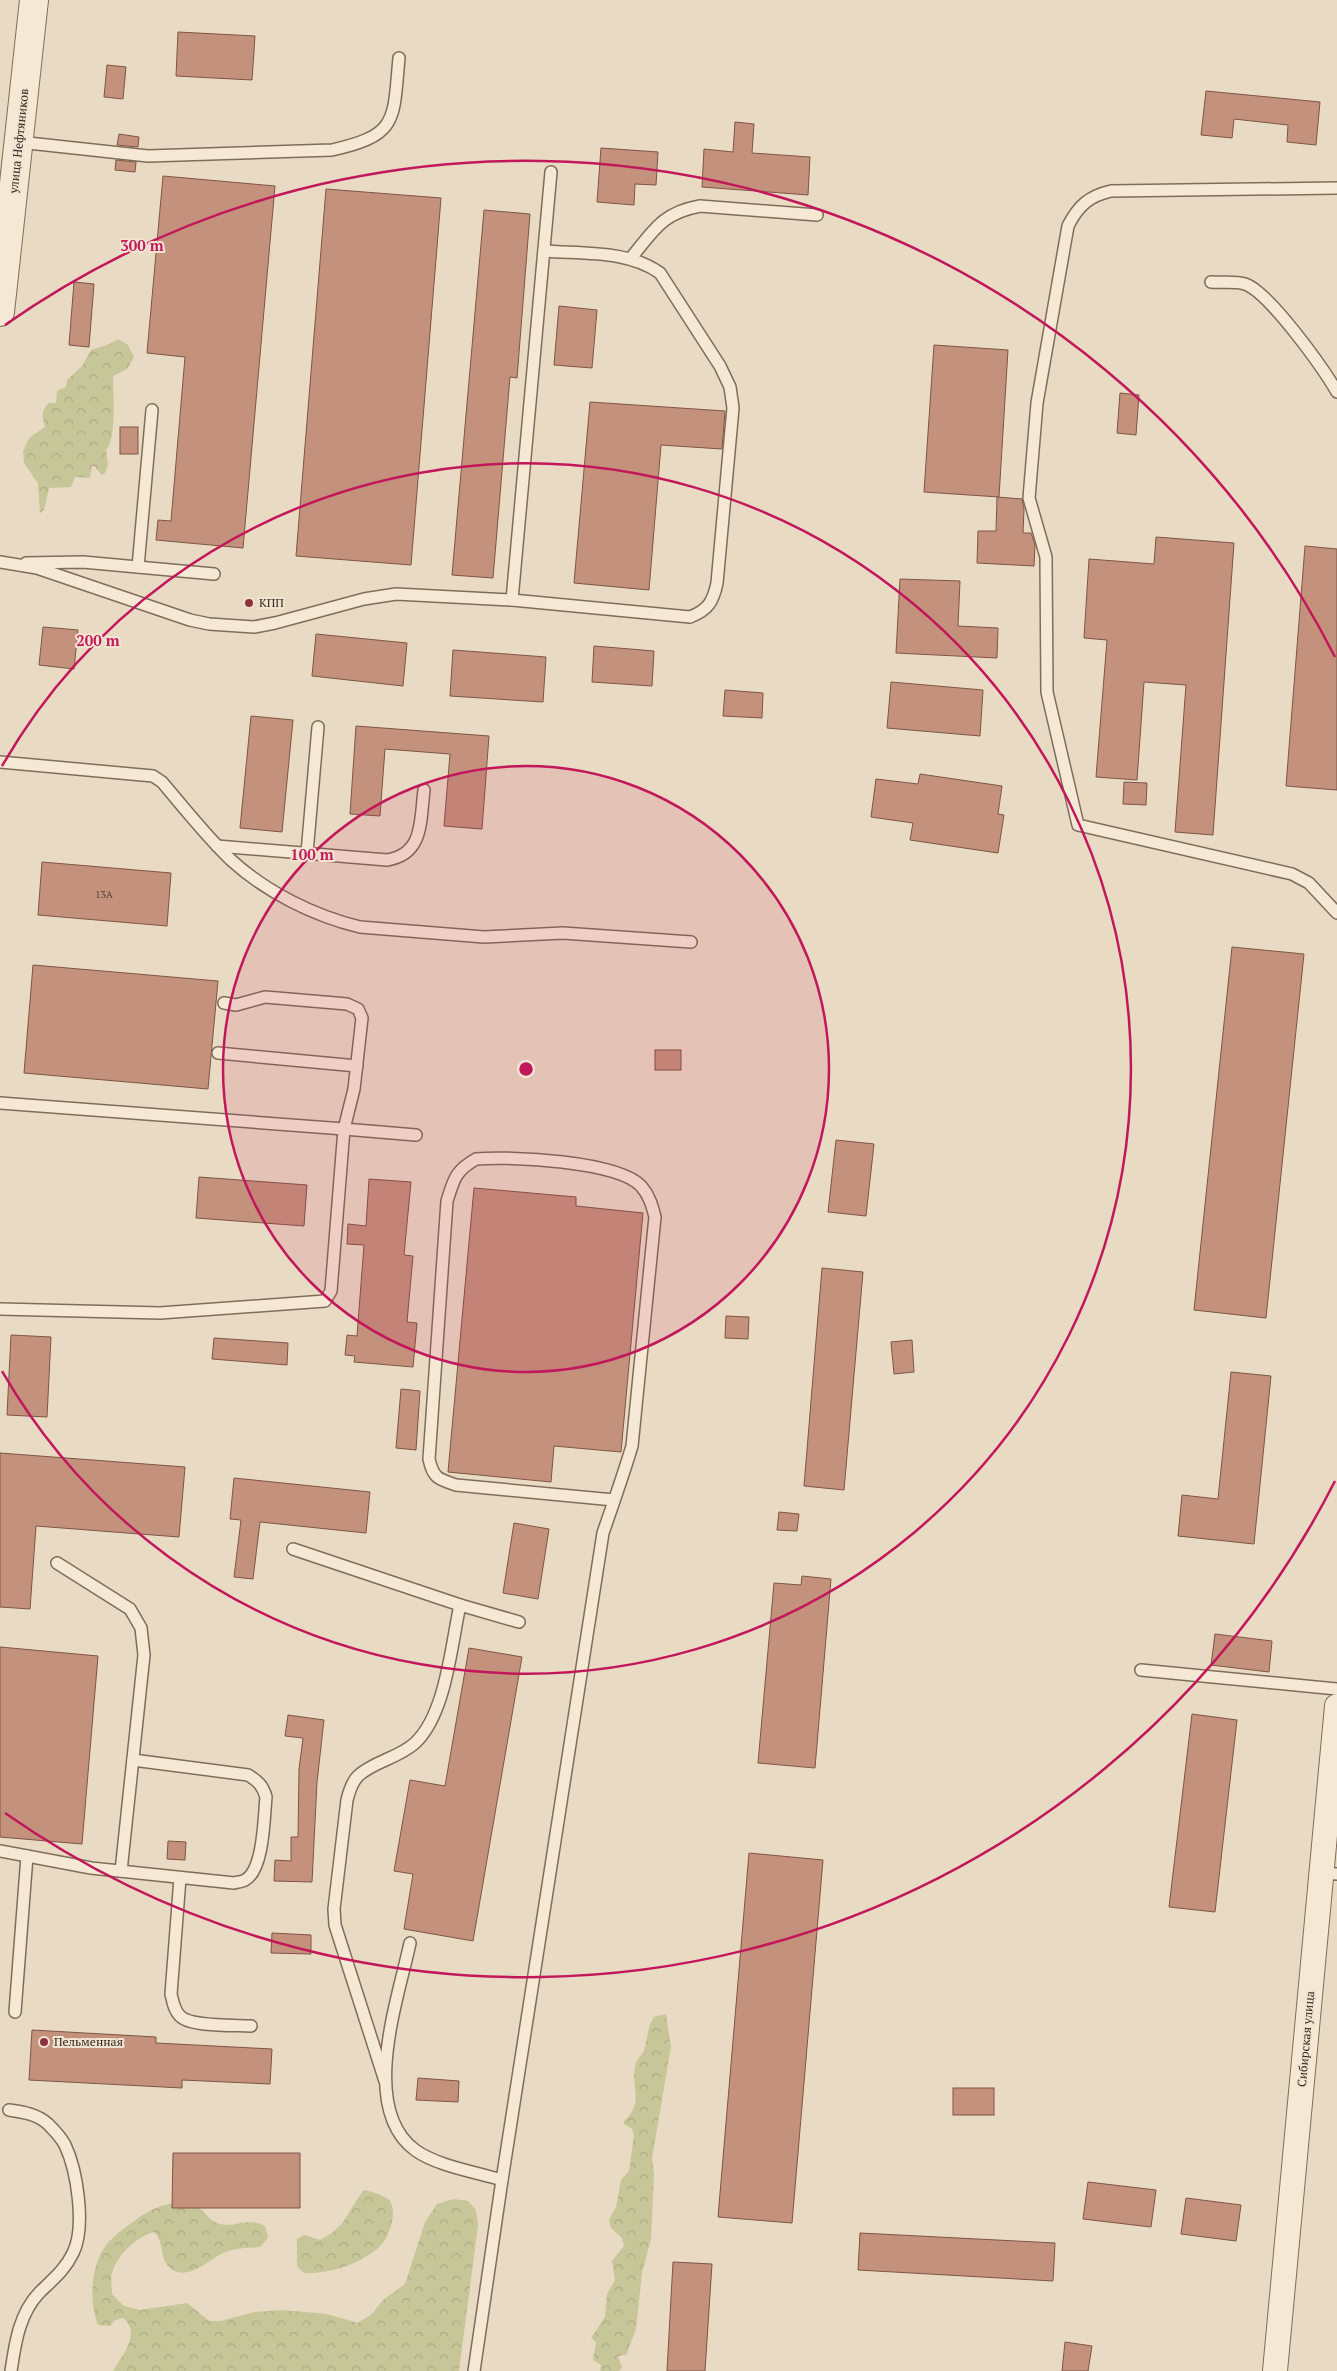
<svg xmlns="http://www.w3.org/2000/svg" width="1337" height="2371" font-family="'PT Serif',serif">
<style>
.forest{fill:url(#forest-crowns)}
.building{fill:#c4927c;stroke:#7e5544}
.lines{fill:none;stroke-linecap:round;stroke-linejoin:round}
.service-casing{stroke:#816c5c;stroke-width:14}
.minor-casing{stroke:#816c5c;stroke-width:26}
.tertiary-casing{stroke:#816c5c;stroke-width:30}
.service{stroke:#f5e8d5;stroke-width:11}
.minor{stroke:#f5e8d5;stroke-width:24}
.tertiary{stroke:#f5e8d5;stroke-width:28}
.ring{fill:none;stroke:#c2185b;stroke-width:2.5}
.poi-dot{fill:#8b323c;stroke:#f1e5d2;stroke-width:2}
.labels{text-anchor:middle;stroke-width:4;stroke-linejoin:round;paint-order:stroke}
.number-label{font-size:10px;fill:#574136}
.street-label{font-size:12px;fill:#33261e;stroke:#f1e5d2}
.poi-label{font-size:12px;fill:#33261e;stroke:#f1e5d2;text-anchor:start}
.centre{fill:#c2185b;stroke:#f1e5d2;stroke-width:2.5}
.ring-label{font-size:15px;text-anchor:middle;font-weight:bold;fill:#c2185b;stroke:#f1e5d2;stroke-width:4;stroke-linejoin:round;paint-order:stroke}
</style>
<defs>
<pattern id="forest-crowns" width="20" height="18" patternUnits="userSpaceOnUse" patternTransform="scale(1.25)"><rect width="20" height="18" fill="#c6c698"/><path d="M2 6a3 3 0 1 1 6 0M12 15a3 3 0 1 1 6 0" fill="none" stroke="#abaa83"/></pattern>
</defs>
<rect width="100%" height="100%" fill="#e9dac3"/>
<!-- forest -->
<g class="forest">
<path d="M118,339L128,345L134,357L127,369L113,376C113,392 117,440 106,450L108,465L105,473L102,475L94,466H92L90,478L75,477L71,487L49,488L44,510L40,513L38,483L24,463L23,451L29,438L45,427C42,416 41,411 49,403H56L57,391L66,387L67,380L82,366L91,350L107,345Z"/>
<path d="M666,2014L671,2047L652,2158L654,2174L651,2239L642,2273L636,2329L626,2355L618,2356L622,2367L619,2371H600L601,2365L593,2360L596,2342L591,2338L605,2317L607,2294L615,2280L612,2261L624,2246L622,2238L611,2228L609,2220L616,2207L621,2180L629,2171L634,2135L632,2129L624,2124V2121C646,2102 629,2086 636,2063C637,2058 643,2055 644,2050C648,2038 647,2028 654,2017Z"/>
<path d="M364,2190C372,2192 382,2194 389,2200C398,2210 390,2235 382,2244C379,2248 372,2253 367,2256C350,2267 324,2274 304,2273L297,2266V2239L304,2235L320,2240C349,2225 346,2212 364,2190Z"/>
<path d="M454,2199L468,2201L476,2210L478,2225L459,2371H113C122,2356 142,2333 123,2318L115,2320L110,2326L98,2325C89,2302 90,2265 107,2244C114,2236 124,2228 133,2222C149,2209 168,2200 189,2204C204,2206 207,2221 220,2224C237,2228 246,2216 265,2226L268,2238L260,2247C250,2248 239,2248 229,2251C210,2256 188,2285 169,2267C159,2257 165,2243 154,2232C136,2237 117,2255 112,2273C110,2279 112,2287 112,2294L124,2306L140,2310L187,2303L209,2321H221L254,2312L282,2310L327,2314L358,2323L372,2314L383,2300L405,2284L425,2222L437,2204Z"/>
</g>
<!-- building -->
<g class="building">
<polygon points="178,32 255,36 252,80 176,76"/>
<polygon points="107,65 126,67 123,99 104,97"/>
<polygon points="1206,91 1320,102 1316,145 1287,142 1288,125 1234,119 1232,138 1201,135"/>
<polygon points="735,122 754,124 752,153 810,157 808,195 702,187 704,149 733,152"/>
<polygon points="119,134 139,137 138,147 117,145"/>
<polygon points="601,148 658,152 656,185 635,184 634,205 597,202"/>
<polygon points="116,160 136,162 135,172 115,170"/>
<polygon points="163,176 275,186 243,548 156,540 158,520 171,521 185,357 147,353"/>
<polygon points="326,189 441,198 411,565 296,556"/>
<polygon points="484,210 530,214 517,378 510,377 493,578 452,575"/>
<polygon points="74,282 94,284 89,347 69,345"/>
<polygon points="559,306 597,310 592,368 554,365"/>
<polygon points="934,345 1008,350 999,497 924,492"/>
<polygon points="1120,393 1139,395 1136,435 1117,433"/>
<polygon points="590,402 725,411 722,449 661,445 649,590 574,583"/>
<rect x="120" y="427" width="18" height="27"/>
<polygon points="997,497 1022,499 1024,509 1023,533 1031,533 1035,545 1034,566 977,563 978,531 996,531"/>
<polygon points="1156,537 1234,543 1213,835 1175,832 1186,685 1144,682 1137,780 1096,777 1107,640 1084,638 1089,559 1154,564"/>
<polygon points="1305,546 1337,549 1337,790 1286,786"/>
<polygon points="900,579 960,581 958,626 998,628 997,658 896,653"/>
<polygon points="43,627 78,630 74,669 39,665"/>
<polygon points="316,634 407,643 403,686 312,676"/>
<polygon points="594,646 654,651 652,686 592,682"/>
<polygon points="453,650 546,657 543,702 450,696"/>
<polygon points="891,682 983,690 980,736 887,728"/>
<polygon points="725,690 763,693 762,718 723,716"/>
<polygon points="251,716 293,720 282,832 240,828"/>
<polygon points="356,726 489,736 482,829 444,826 450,754 385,749 380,816 350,814"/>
<polygon points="920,774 1002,786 998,814 1004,815 998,853 910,840 913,823 871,817 876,779 918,784"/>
<polygon points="1124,782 1147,783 1146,805 1123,804"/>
<polygon points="42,862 171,873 167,926 38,915"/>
<polygon points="1232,947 1304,954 1266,1318 1194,1310"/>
<polygon points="33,965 218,981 208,1089 24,1073"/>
<rect x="655" y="1050" width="26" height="20"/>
<polygon points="836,1140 874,1144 866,1216 828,1212"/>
<polygon points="199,1177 307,1185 304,1226 196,1218"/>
<polygon points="369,1179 411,1182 404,1255 413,1256 407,1322 417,1323 413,1367 354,1362 355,1356 345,1355 347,1335 357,1336 364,1245 347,1244 348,1224 366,1226"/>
<polygon points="474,1188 576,1197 576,1206 643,1213 621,1452 554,1446 551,1482 448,1472"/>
<polygon points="822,1268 863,1272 844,1490 804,1486"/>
<polygon points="726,1316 749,1317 748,1339 725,1338"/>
<polygon points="11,1335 51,1337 47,1417 7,1415"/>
<polygon points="214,1338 288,1343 287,1365 212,1359"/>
<polygon points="912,1340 914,1372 894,1374 891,1342"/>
<polygon points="1231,1372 1271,1376 1254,1544 1178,1536 1182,1495 1218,1499"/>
<polygon points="401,1389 420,1391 416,1450 396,1448"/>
<polygon points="0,1453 185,1467 179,1537 36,1526 30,1609 0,1607"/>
<polygon points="234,1478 370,1492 366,1533 260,1522 253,1579 234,1577 241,1520 230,1519"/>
<polygon points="779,1512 799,1514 797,1531 777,1530"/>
<polygon points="514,1523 549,1529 538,1599 503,1593"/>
<polygon points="802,1576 831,1579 815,1768 758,1763 774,1583 801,1585"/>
<polygon points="1215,1634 1272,1641 1269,1672 1211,1665"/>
<polygon points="0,1647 98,1656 82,1844 0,1837"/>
<polygon points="469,1648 522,1657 473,1941 404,1929 413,1874 394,1871 410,1780 445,1786"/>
<polygon points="1192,1714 1237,1720 1215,1912 1169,1907"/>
<polygon points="288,1715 324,1720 317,1782 312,1882 274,1881 275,1860 291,1861 291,1837 298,1837 299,1769 303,1738 285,1736"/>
<polygon points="168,1841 186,1842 185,1860 167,1859"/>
<polygon points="749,1853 823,1860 792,2223 718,2217"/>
<polygon points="272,1933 311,1935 311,1954 271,1953"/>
<polygon points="32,2030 156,2037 156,2043 272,2049 270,2084 182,2080 182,2088 29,2080"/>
<polygon points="418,2078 459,2081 458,2102 416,2100"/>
<rect x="953" y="2088" width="41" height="27"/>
<polygon points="173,2153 300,2153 300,2208 172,2208"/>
<polygon points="1088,2182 1156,2190 1151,2227 1083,2219"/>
<polygon points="1186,2198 1241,2205 1236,2241 1181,2234"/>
<polygon points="860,2233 1055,2243 1053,2281 858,2270"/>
<polygon points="673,2262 712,2264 705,2371 667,2371"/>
<polygon points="1065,2342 1092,2346 1088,2371 1062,2371"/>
</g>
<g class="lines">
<!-- service casing -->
<g class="service-casing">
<g id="service">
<path d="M19,142L148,156L332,150C399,135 393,120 399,58"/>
<path d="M1337,188L1111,191C1089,196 1078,206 1068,226L1037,403L1029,498L1046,557L1047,692L1078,825L1292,874L1309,883L1337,913"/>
<path d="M631,258C654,230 662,213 700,206L817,215"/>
<path d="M1211,282C1221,283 1236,281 1245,284C1269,292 1323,368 1337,392"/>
<path d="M0,562L37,568L190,620L209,624L254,627L275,623L364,599L396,594L512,600L690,617C708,610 713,602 717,583L733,408L730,387L720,366L660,273C628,250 583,254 544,251"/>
<polyline points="26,563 83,562 214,574"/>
<polyline points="138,567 152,410"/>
<polyline points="512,600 551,172"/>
<path d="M0,762L153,776L162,782C185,809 206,836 231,860C266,892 314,916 360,927L484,937L563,933L691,942"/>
<path d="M217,846L387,860C424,854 420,821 424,790"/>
<polyline points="307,853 318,727"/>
<polyline points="224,1003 236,1005 265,997 347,1004 358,1009 362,1018 354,1089 344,1129 416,1135"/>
<polyline points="218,1053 357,1066"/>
<polyline points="0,1103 344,1129 331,1291 325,1301 160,1313 0,1309"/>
<path d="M293,1549L460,1605C451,1646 446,1714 415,1743C399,1758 374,1761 358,1776C352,1782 349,1792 347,1800L334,1909L335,1925L385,2081"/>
<polyline points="57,1563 130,1609 141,1628 144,1655 121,1871"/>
<polyline points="460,1605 519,1622"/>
<polyline points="1141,1670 1337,1689"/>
<path d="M0,1851L91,1868L234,1883C237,1882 242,1882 245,1880C264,1870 264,1816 266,1797C263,1786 258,1781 248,1775L133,1760"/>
<polyline points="1321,1873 1337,1874"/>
<path d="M180,1878L171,1994C173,2002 174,2010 180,2016C190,2027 235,2025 251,2026"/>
<path d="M410,1943C398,2000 359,2108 415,2150C437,2166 476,2172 502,2180"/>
<polyline points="15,2012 27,1856"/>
<path d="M9,2110C23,2112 37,2114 48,2124C54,2130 61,2137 65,2145C77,2170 86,2227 73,2253C65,2270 52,2280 39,2293C19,2314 15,2344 11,2371"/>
<path d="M474,2371L502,2180L603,1533C613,1504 623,1476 632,1446L655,1217C652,1205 649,1195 641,1186C617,1161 510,1156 476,1159C455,1171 454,1179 447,1201L429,1459C433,1478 438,1479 456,1485L614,1500"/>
</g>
</g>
<!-- minor casing -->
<g class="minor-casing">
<polyline id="minor" points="1275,2371 1337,1706"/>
</g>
<!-- tertiary casing -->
<g class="tertiary-casing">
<polyline id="tertiary" points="0,312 34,0"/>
</g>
<!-- service -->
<use href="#service" class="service"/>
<!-- minor -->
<use href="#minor" class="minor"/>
<!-- tertiary -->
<use href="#tertiary" class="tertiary"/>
</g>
<!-- distance rings -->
<circle cx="526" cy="1069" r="303" fill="#c2185b" fill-opacity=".12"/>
<g class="ring">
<circle cx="526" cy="1069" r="303"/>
<path d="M2 766A605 605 0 1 1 2 1371"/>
<path d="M1335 1481A908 908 0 0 1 5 1813M5 325A908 908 0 0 1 1335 657"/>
</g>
<!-- markers -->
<g class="poi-dot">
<circle cx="249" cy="603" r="5"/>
<circle cx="44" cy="2042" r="5"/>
</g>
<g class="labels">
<!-- number labels -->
<g class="number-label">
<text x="104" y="898">13А</text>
</g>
<!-- street labels -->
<g class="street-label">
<text transform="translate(19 141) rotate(-84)" y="4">улица Нефтяников</text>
<text transform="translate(1306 2039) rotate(-85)" y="4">Сибирская улица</text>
</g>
<!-- poi labels -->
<g class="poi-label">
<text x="259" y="607">КПП</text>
<text x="54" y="2046">Пельменная</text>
</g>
</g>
<circle cx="526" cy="1069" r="8" class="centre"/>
<g class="ring-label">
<text x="142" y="251">300 m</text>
<text x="98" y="646">200 m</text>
<text x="312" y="860">100 m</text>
</g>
</svg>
